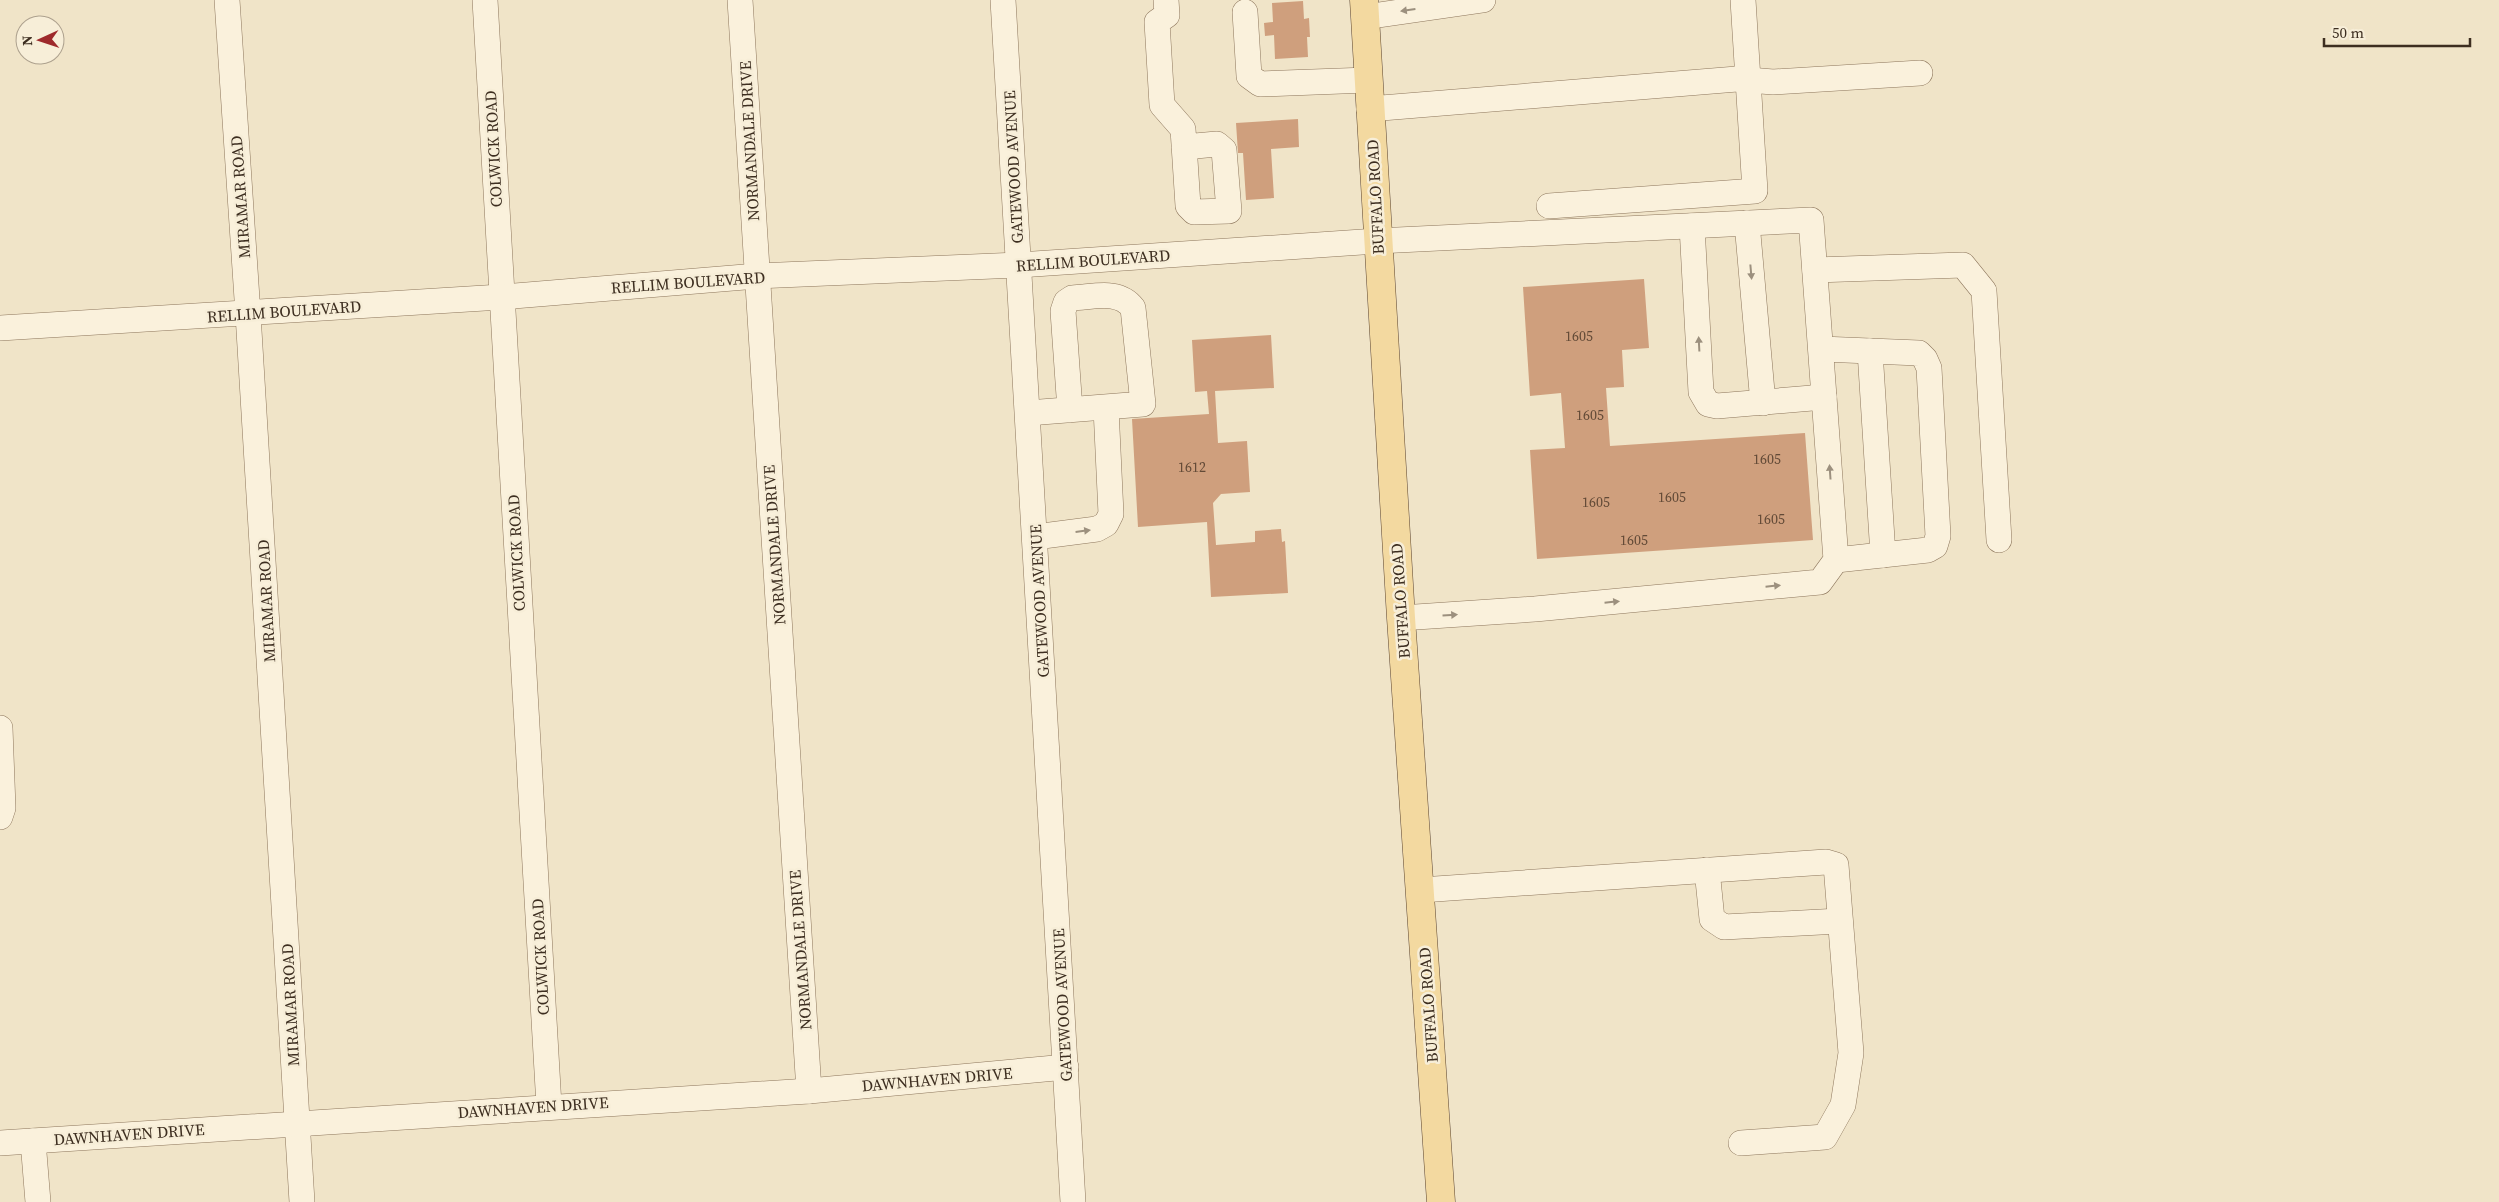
<svg xmlns="http://www.w3.org/2000/svg" width="2499" height="1202" font-family="'Source Serif 4',serif">
<style>
.building{fill:#cf9f7d}
.lines{fill:none;stroke-linecap:round;stroke-linejoin:round}
.minor-casing{stroke:#8d765c;stroke-width:26}
.major-casing{stroke:#5b4430;stroke-width:29}
.minor{stroke:#faf1dc;stroke-width:25}
.major{stroke:#f3d9a0;stroke-width:28}
.oneway{fill:#9c907e}
.labels{text-anchor:middle;stroke-width:5;stroke-linejoin:round;paint-order:stroke}
.number-label{font-size:14px;fill:#624a37}
.street-label{font-size:16px;fill:#3d2e20;stroke:#f7eed8}
</style>
<rect width="100%" height="100%" fill="#f0e4c8"/>
<!-- building -->
<g class="building">
<polygon points="1303,1 1304,19 1309,18 1310,37 1307,37 1308,57 1275,59 1274,35 1265,36 1264,23 1273,22 1272,3"/>
<polygon points="1298,119 1299,147 1271,149 1274,198 1246,200 1243,153 1238,153 1236,123"/>
<polygon points="1644,279 1649,348 1622,350 1624,387 1606,388 1610,446 1805,433 1813,540 1537,559 1530,450 1565,448 1561,393 1530,396 1523,287"/>
<polygon points="1271,335 1274,388 1215,391 1218,443 1247,441 1250,492 1221,494 1213,503 1216,545 1255,542 1255,531 1281,529 1282,542 1285,541 1288,593 1211,597 1207,522 1138,527 1132,419 1209,414 1207,391 1195,392 1192,340"/>
</g>
<g class="lines">
<!-- minor casing -->
<g class="minor-casing">
<g id="minor">
<polyline points="227,0 248,314 302,1202"/>
<polyline points="485,0 549,1106"/>
<polyline points="740,0 809,1091"/>
<polyline points="1003,0 1073,1202"/>
<polyline points="1166,0 1167,15 1157,22 1162,105 1183,129 1188,206 1194,212 1229,211 1224,150 1217,144 1184,147"/>
<polyline points="1245,12 1249,76 1260,84 1368,80"/>
<polyline points="1365,17 1483,0"/>
<polyline points="1369,109 1737,79 1773,82 1920,73"/>
<polyline points="1549,206 1755,191 1743,0"/>
<polyline points="1747,223 1763,403"/>
<polyline points="1692,226 1701,392 1708,404 1717,406 1824,397"/>
<polyline points="1815,270 1963,265 1984,291 1999,540"/>
<polyline points="0,328 501,297 757,276 1019,265 1377,241 1811,220 1836,560 1820,582 1535,609 1401,618"/>
<polyline points="1821,349 1919,353 1925,359 1929,368 1938,536 1935,546 1928,550 1836,560"/>
<polyline points="1870,351 1883,555"/>
<path d="M1028,413L1143,404L1133,308C1119,289 1094,297 1072,298L1066,302L1063,311L1070,410"/>
<polyline points="1035,537 1097,529 1106,524 1111,514 1106,408"/>
<polyline points="0,728 3,808 0,817"/>
<polyline points="1707,870 1712,919 1724,927 1840,921"/>
<polyline points="1421,890 1826,862 1836,865 1851,1053 1843,1105 1825,1137 1741,1143"/>
<polyline points="33,1141 38,1202"/>
<polyline points="0,1143 809,1091 1066,1067"/>
</g>
</g>
<!-- major casing -->
<g class="major-casing">
<polyline id="major" points="1364,0 1401,618 1441,1202"/>
</g>
<!-- minor -->
<use href="#minor" class="minor"/>
<!-- major -->
<use href="#major" class="major"/>
</g>
<!-- one-way arrows -->
<defs><path id="oneway-solid" d="M-6-.8H1V-3.2L6.5 0L1 3.2V.8H-6Z" transform="scale(1.25)"/></defs>
<g class="oneway">
<use href="#oneway-solid" transform="translate(1408 10) rotate(172)"/>
<use href="#oneway-solid" transform="translate(1751 272) rotate(85)"/>
<use href="#oneway-solid" transform="translate(1699 344) rotate(-93)"/>
<use href="#oneway-solid" transform="translate(1830 472) rotate(-94)"/>
<use href="#oneway-solid" transform="translate(1083 531) rotate(-7)"/>
<use href="#oneway-solid" transform="translate(1773 586) rotate(-6)"/>
<use href="#oneway-solid" transform="translate(1612 602) rotate(-6)"/>
<use href="#oneway-solid" transform="translate(1450 615) rotate(-4)"/>
</g>
<g class="labels">
<!-- number labels -->
<g class="number-label">
<text x="1579" y="341">1605</text>
<text x="1590" y="420">1605</text>
<text x="1767" y="464">1605</text>
<text x="1192" y="472">1612</text>
<text x="1672" y="502">1605</text>
<text x="1596" y="507">1605</text>
<text x="1771" y="524">1605</text>
<text x="1634" y="545">1605</text>
</g>
<!-- street labels -->
<g class="street-label">
<text transform="translate(749 141) rotate(-93)" y="6">NORMANDALE DRIVE</text>
<text transform="translate(493 149) rotate(-93)" y="6">COLWICK ROAD</text>
<text transform="translate(1013 167) rotate(-93)" y="6">GATEWOOD AVENUE</text>
<text transform="translate(240 197) rotate(-94)" y="6">MIRAMAR ROAD</text>
<text transform="translate(1375 197) rotate(-93)" y="6">BUFFALO ROAD</text>
<text transform="translate(1093 260) rotate(-4)" y="6">RELLIM BOULEVARD</text>
<text transform="translate(688 282) rotate(-4)" y="6">RELLIM BOULEVARD</text>
<text transform="translate(284 311) rotate(-4)" y="6">RELLIM BOULEVARD</text>
<text transform="translate(774 545) rotate(-94)" y="6">NORMANDALE DRIVE</text>
<text transform="translate(516 553) rotate(-93)" y="6">COLWICK ROAD</text>
<text transform="translate(266 601) rotate(-93)" y="6">MIRAMAR ROAD</text>
<text transform="translate(1039 601) rotate(-93)" y="6">GATEWOOD AVENUE</text>
<text transform="translate(1400 601) rotate(-94)" y="6">BUFFALO ROAD</text>
<text transform="translate(800 950) rotate(-94)" y="6">NORMANDALE DRIVE</text>
<text transform="translate(540 957) rotate(-93)" y="6">COLWICK ROAD</text>
<text transform="translate(290 1005) rotate(-93)" y="6">MIRAMAR ROAD</text>
<text transform="translate(1062 1005) rotate(-93)" y="6">GATEWOOD AVENUE</text>
<text transform="translate(1428 1005) rotate(-94)" y="6">BUFFALO ROAD</text>
<text transform="translate(937 1079) rotate(-5)" y="6">DAWNHAVEN DRIVE</text>
<text transform="translate(533 1107) rotate(-4)" y="6">DAWNHAVEN DRIVE</text>
<text transform="translate(129 1134) rotate(-4)" y="6">DAWNHAVEN DRIVE</text>
</g>
</g>
<!-- north arrow -->
<g transform="translate(40 40) rotate(267)"><circle r="24" fill="#f7eed8" stroke="#ada18e"/>
<path d="M0-4L9 19L0 12L-9 19Z" fill="#9e2a2b"/>
<text y="-8" font-size="14" font-weight="bold" text-anchor="middle" fill="#3d2e20">N</text>
</g>
<!-- scale -->
<path d="M2324 38v8h146v-8" fill="none" stroke="#3d2e20" stroke-width="2.5"/>
<text x="2332" y="38" font-size="15" fill="#3d2e20" stroke="#f7eed8" stroke-width="4" paint-order="stroke">50 m</text>
</svg>
